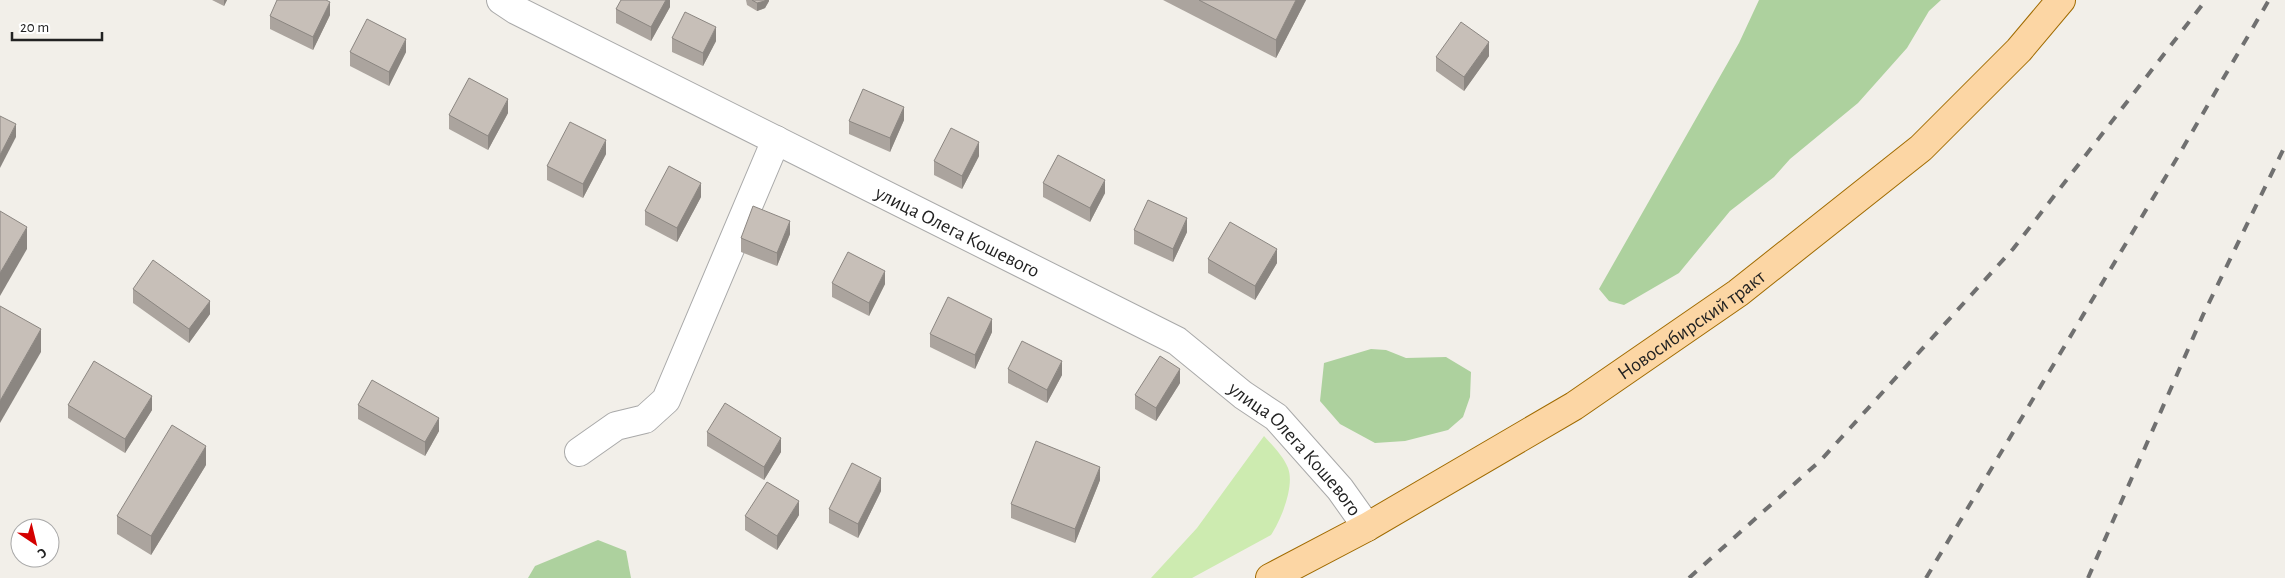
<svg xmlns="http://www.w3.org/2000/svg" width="2285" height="578" font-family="'Alegreya Sans',sans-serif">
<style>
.grass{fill:#cdebb0}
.forest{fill:#add19e}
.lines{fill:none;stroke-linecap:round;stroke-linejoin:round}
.minor-casing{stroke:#a9a9a9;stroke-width:30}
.major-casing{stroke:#a06b00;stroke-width:30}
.minor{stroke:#fff;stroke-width:28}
.major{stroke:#fcd6a4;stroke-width:28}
.rail{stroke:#707070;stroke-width:4;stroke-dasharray:10 10;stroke-linecap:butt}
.wall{fill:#aba49e}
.shaded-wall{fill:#8b8681}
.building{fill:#c7bfb8;stroke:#8b8681}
.labels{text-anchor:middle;stroke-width:4.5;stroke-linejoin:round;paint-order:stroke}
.street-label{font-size:20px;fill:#222;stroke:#fff}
</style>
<rect width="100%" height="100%" fill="#f2efe9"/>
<!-- grass -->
<path class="grass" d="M1264,436C1273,446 1283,456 1288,468C1295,486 1281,520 1271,535L1192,578H1151L1197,528Z"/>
<!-- forest -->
<g class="forest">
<polygon points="1759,0 1941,0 1929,11 1907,48 1858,103 1790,159 1774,177 1730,211 1679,273 1624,305 1609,301 1599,289 1739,43"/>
<polygon points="1371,349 1386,350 1406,358 1446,357 1471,372 1470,397 1463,417 1448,430 1405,441 1375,443 1340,424 1320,401 1324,363"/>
<polygon points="598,540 626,551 631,578 528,578 535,566"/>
</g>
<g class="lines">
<!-- minor casing -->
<g class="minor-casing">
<g id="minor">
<path id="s1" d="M501,0L516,10L1177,341L1243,395L1276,417L1340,489L1367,527"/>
<polyline points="579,452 616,426 645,419 666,400 776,140"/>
</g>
</g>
<!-- major casing -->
<g class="major-casing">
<g id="major">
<path id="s2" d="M1270,578L1367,527L1574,406L1738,293L1921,148L2019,50L2061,0"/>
</g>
</g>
<!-- minor -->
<use href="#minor" class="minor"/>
<!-- major -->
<use href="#major" class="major"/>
<!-- rail -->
<g class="rail">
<polyline points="1689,578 1821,460 2013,249 2206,0"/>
<polyline points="1926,578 2177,158 2269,0"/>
<polyline points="2088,578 2203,315 2285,146"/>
</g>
</g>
<!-- wall -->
<g class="wall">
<polygon points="212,0 227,0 224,6"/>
<polygon points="670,0 670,7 651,41 616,23 616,9"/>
<polygon points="746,0 769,0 769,1 765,8 757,11 747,5"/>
<polygon points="1163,0 1306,0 1276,58"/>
<polygon points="330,15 313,50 270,29 270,16"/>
<polygon points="672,38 716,41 703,66 672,52"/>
<polygon points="350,52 406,52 389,86 350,66"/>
<polygon points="1489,56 1464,91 1436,71 1436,57"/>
<polygon points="508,113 488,150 449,129 449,115"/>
<polygon points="904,120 890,152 849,134 849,121"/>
<polygon points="606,154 583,198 547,180 547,166"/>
<polygon points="979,156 962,189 934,175 934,161"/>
<polygon points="1043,183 1105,193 1090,222 1043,197"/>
<polygon points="701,197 677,242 645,225 645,211"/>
<polygon points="1134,230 1187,232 1173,262 1134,244"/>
<polygon points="790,234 777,266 741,252 741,238"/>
<polygon points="1208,259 1277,263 1255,300 1208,273"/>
<polygon points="832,283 885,284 869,316 832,297"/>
<polygon points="133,289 210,314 189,343 133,303"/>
<polygon points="992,332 975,369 930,347 930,334"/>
<polygon points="1008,369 1062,375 1047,403 1008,383"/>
<polygon points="1180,383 1156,421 1135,409 1135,395"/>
<polygon points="68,405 152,410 125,453 68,418"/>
<polygon points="358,405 439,431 425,456 358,419"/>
<polygon points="707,432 781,452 764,480 707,446"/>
<polygon points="206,465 151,555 117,534 117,516"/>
<polygon points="1100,480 1075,543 1011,518 1011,504"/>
<polygon points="881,491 858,538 829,523 829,509"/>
<polygon points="799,515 777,550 745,530 745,516"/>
</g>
<!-- shaded-wall -->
<g class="shaded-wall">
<polygon points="224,0 227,0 224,6"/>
<polygon points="666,0 670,0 670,7 651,41 651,27"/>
<polygon points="765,0 769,0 769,1 765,8 757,11 757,3"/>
<polygon points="1296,0 1306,0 1276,58 1276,40"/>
<polygon points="330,2 330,15 313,50 313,37"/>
<polygon points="716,27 716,41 703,66 703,53"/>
<polygon points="406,39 406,52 389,86 389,72"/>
<polygon points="1489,42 1489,56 1464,91 1464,77"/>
<polygon points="508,99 508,113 488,150 488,136"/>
<polygon points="904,107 904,120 890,152 890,138"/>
<polygon points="16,124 16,137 0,168 0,155"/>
<polygon points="606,140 606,154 583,198 583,184"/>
<polygon points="979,142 979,156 962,189 962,176"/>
<polygon points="1105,180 1105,193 1090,222 1090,208"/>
<polygon points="701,183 701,197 677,242 677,228"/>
<polygon points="1187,218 1187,232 1173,262 1173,249"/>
<polygon points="790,221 790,234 777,266 777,253"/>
<polygon points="27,227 27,249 0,296 0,273"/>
<polygon points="1277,249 1277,263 1255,300 1255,286"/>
<polygon points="885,271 885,284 869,316 869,303"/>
<polygon points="210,301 210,314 189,343 189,329"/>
<polygon points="992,319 992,332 975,369 975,355"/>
<polygon points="41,329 41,352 0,423 0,401"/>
<polygon points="1062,361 1062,375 1047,403 1047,390"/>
<polygon points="1180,369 1180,383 1156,421 1156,408"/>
<polygon points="152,396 152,410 125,453 125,439"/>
<polygon points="439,418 439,431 425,456 425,442"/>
<polygon points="781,438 781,452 764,480 764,467"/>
<polygon points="206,446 206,465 151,555 151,536"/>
<polygon points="1100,467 1100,480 1075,543 1075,529"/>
<polygon points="881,478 881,491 858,538 858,524"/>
<polygon points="799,501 799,515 777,550 777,536"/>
</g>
<!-- building -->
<g class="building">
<polygon points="277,0 326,0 330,2 313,37 270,16"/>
<polygon points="621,0 666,0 651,27 616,9"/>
<polygon points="752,0 765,0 765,1 757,3"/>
<polygon points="1199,0 1296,0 1276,40"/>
<polygon points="685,12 716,27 703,53 672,38"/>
<polygon points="367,19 406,39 389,72 350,52"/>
<polygon points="1461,22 1489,42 1464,77 1436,57"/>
<polygon points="469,78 508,99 488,136 449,115"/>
<polygon points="863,89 904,107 890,138 849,121"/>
<polygon points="0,116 16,124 0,155"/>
<polygon points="570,122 606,140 583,184 547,166"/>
<polygon points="951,128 979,142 962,176 934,161"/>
<polygon points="1058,155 1105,180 1090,208 1043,183"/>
<polygon points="669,166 701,183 677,228 645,211"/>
<polygon points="1148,200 1187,218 1173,249 1134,230"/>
<polygon points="753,206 790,221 777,253 741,238"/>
<polygon points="0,211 27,227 0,273"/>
<polygon points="1230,222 1277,249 1255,286 1208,259"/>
<polygon points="848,252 885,271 869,303 832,283"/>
<polygon points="153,260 210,301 189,329 133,289"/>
<polygon points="948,297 992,319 975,355 930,334"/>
<polygon points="0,306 41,329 0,401"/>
<polygon points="1022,341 1062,361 1047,390 1008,369"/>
<polygon points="1160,356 1180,369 1156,408 1135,395"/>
<polygon points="94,361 152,396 125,439 68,405"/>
<polygon points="372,380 439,418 425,442 358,405"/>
<polygon points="725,403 781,438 764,467 707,432"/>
<polygon points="172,425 206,446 151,536 117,516"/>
<polygon points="1036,441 1100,467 1075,529 1011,504"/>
<polygon points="852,463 881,478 858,524 829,509"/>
<polygon points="767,482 799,501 777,536 745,516"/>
</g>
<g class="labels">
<!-- street labels -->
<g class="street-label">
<text dy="7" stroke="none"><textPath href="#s1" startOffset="512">улица Олега Кошевого</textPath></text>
<text dy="7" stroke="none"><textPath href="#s2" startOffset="492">Новосибирский тракт</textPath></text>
<text dy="7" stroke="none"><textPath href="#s1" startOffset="918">улица Олега Кошевого</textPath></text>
</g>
</g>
<!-- north arrow -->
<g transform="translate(35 543) rotate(145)"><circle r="24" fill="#ffffff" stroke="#a7a7a7"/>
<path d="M0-4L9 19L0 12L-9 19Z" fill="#d40000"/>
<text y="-8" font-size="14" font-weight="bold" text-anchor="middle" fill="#222222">С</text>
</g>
<!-- scale -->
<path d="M12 32v8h90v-8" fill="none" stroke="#222222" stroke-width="2.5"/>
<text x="20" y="32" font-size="15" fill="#222222" stroke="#ffffff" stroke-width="4" paint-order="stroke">20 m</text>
</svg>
